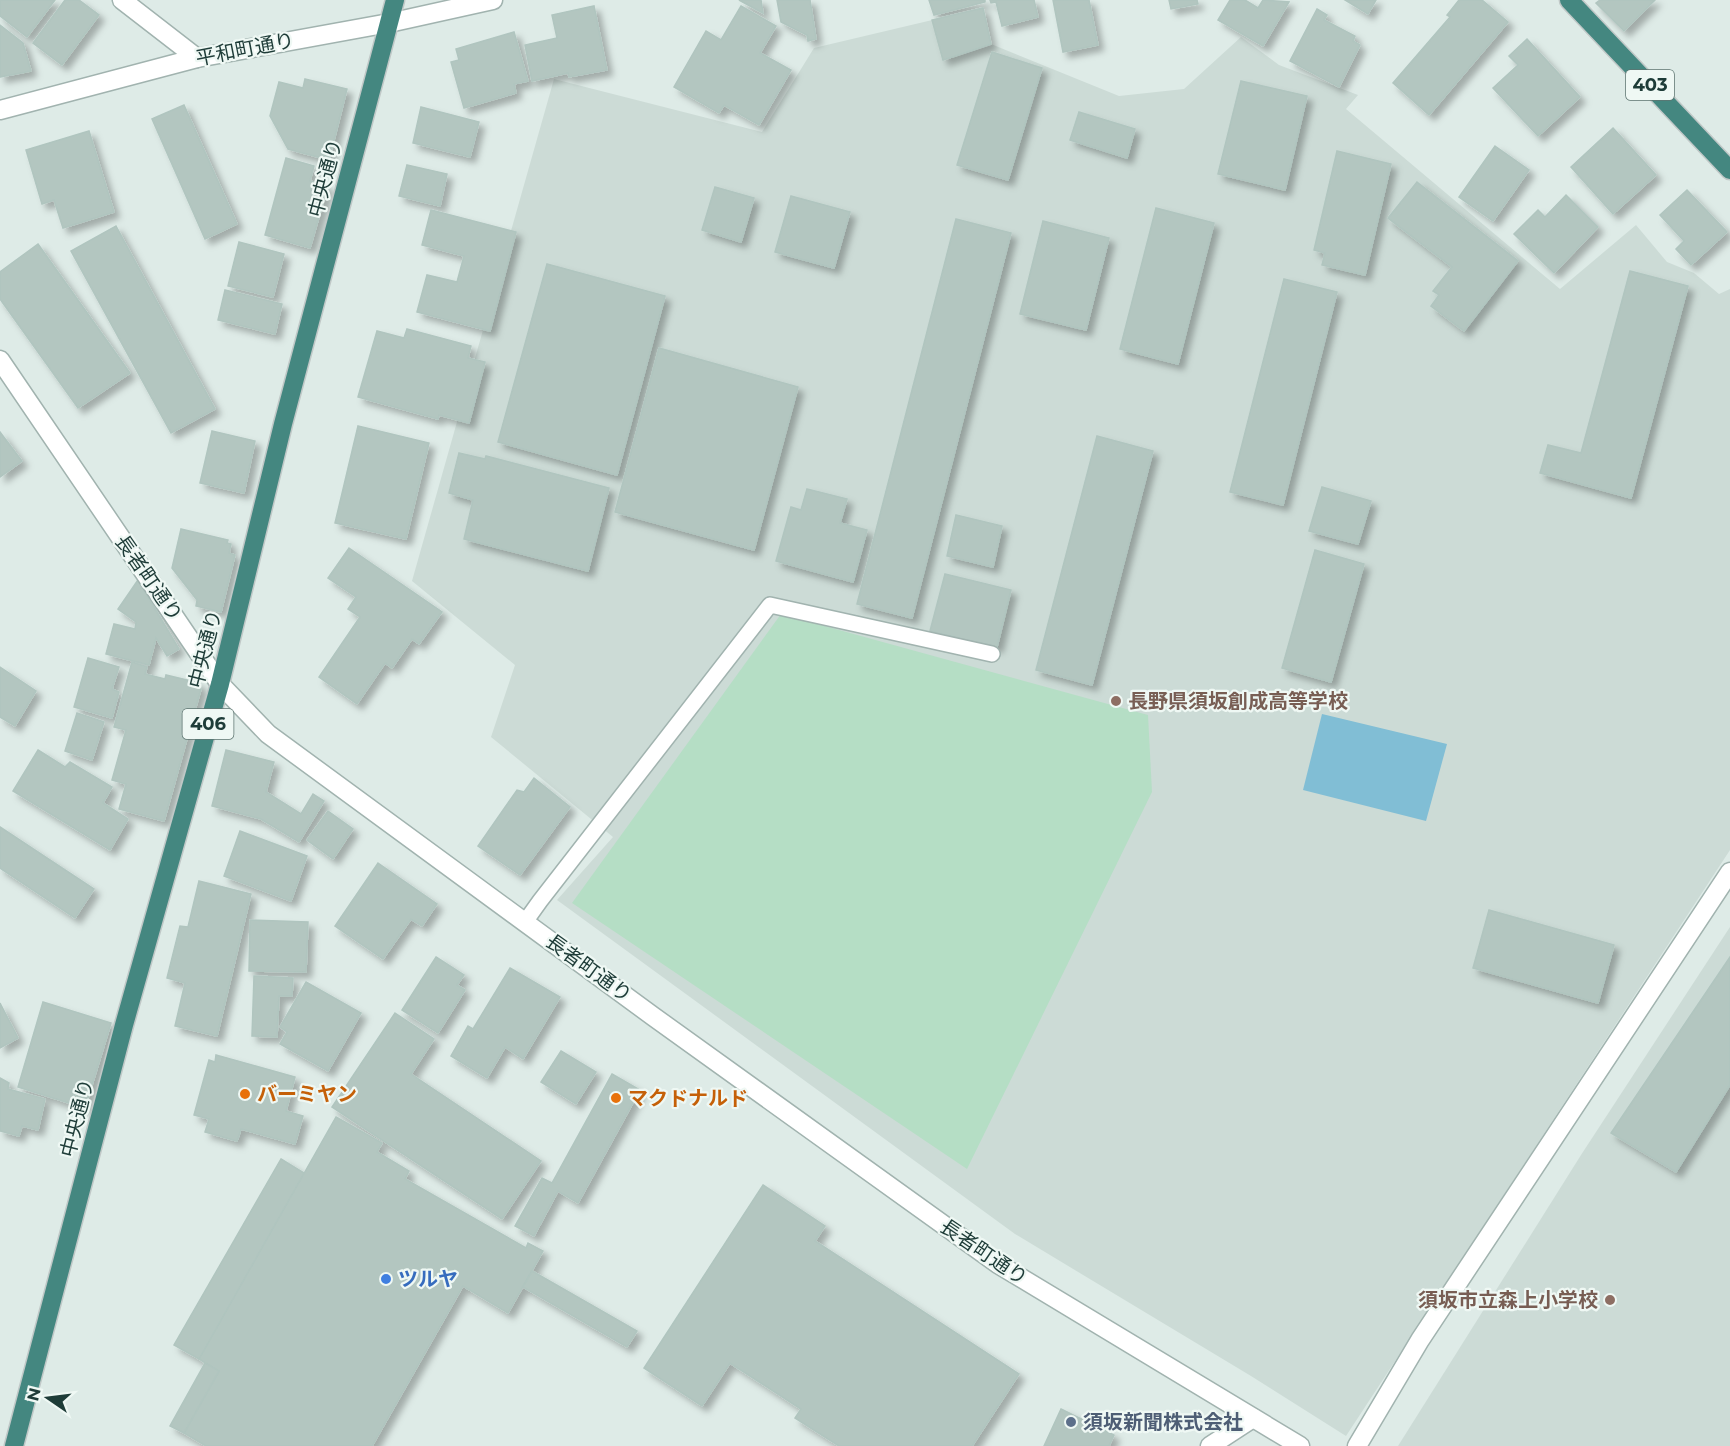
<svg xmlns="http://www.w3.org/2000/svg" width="1730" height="1446" font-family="Montserrat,'Noto Sans JP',sans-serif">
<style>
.built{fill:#ccdbd6}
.green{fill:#b5dec5}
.water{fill:#81bed5}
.building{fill:#b3c6c0;stroke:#b0c5bf;stroke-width:1.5;filter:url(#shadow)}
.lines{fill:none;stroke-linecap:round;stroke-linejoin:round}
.service-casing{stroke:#a1b3af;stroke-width:18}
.minor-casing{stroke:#a1b3af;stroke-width:21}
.tertiary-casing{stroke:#a1b3af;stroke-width:21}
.trunk-casing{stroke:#c0c8c7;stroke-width:21}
.service{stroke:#fff;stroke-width:15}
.minor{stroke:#fff;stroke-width:18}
.tertiary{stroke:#fff;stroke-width:18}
.trunk{stroke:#448780;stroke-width:18}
.education-dot{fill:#8d6e63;stroke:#eff8f4;stroke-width:2}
.food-dot{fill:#e8710a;stroke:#eff8f4;stroke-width:2}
.shop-dot{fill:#3f7fe0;stroke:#eff8f4;stroke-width:2}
.service-dot{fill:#5c6f8a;stroke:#eff8f4;stroke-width:2}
.labels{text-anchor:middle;stroke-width:4.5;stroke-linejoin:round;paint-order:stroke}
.shield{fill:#eff8f4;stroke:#5d7470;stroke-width:1.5}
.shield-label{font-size:18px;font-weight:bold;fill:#1e3c38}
.street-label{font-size:20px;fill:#1e3c38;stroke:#eff8f4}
.education-label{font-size:20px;font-weight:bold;fill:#785e54;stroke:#eff8f4;text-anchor:start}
.food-label{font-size:20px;font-weight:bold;fill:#c56008;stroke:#eff8f4;text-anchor:start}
.shop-label{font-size:20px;font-weight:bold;fill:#366cbe;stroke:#eff8f4;text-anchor:start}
.service-label{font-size:20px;font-weight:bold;fill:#4e5e75;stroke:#eff8f4;text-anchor:start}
</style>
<defs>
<filter id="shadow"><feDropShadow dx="5.5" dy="5.5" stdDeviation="3" flood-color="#0004"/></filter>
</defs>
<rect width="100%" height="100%" fill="#deebe7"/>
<!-- built -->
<g class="built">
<polygon points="983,8 991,44 1119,96 1184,89 1241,37 1279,65 1358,95 1346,109 1560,289 1636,225 1667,262 1694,273 1719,294 1730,289 1730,850 1346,1436 1251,1376 1015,1234 557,900 613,837 491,737 515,665 412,581 554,79 762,132 814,48"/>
<polygon points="1730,927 1730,1446 1398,1446 1581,1155"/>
</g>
<!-- green -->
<polygon class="green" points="781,614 1148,715 1152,792 967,1169 572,903"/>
<!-- water -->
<polygon class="water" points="1322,714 1447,744 1426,821 1303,790"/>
<!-- building -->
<g class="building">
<polygon points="0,0 55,0 27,37 0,16"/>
<polygon points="65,0 79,0 99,15 62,65 33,43"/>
<polygon points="739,0 761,0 763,13"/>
<polygon points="777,0 810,0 816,39 808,41 807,35 781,22"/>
<polygon points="929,0 985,0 985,2 934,15"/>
<polygon points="990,0 1034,0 1038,17 1002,26 996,2 991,3"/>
<polygon points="1053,0 1089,0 1098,45 1063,52"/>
<polygon points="1169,0 1197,0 1198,4 1171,9"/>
<polygon points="1230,0 1245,0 1258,8 1263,0 1289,2 1263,46 1218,20"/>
<polygon points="1345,0 1376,0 1368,14"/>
<polygon points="1459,0 1482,0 1508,22 1429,115 1393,83 1450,17 1447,15"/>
<polygon points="1600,0 1655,0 1624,31 1596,3"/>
<polygon points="594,6 607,70 569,77 568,73 532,81 525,45 557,38 552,15"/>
<polygon points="741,6 776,26 760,53 791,70 759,125 724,105 719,113 674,87 706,31 721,40"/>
<polygon points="983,8 991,44 943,60 932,20"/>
<polygon points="1317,9 1327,15 1324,20 1355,36 1353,41 1360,45 1339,87 1290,61"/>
<polygon points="0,25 23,43 31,71 0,77"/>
<polygon points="514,32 528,81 514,84 516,93 464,108 451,62 459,60 456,49"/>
<polygon points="1527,39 1580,97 1538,136 1493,88 1518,65 1509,56"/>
<polygon points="992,52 1042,68 1008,180 957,165"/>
<polygon points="305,79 347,89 329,160 288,149 270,116 279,82 303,88"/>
<polygon points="1241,81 1307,96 1285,190 1218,174"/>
<polygon points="184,105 237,224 205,239 152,119"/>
<polygon points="421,107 479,122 470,157 413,143"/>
<polygon points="1079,112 1135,129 1127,158 1070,140"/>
<polygon points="1613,128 1656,175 1613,214 1571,167"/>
<polygon points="89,131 114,212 63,228 54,200 42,204 26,150"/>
<polygon points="1495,146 1529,170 1493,221 1459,197"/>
<polygon points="1337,151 1391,164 1365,275 1322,265 1325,253 1314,250"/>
<polygon points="286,158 314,166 310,181 328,186 310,248 265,235"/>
<polygon points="407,165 447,174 440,206 399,196"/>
<polygon points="1417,182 1518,261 1464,331 1431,306 1439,295 1433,291 1452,267 1388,218"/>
<polygon points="715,187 754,198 741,242 702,230"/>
<polygon points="1687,190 1727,232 1691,265 1676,249 1684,241 1660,215"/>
<polygon points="1566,195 1598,227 1554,273 1514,234 1538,210 1545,217"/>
<polygon points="791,196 850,212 834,268 775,252"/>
<polygon points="1156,208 1214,223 1178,364 1120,349"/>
<polygon points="431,210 516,232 490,331 417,312 427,275 457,282 464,256 422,245"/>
<polygon points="956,219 1011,233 912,618 857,604"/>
<polygon points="1043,221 1109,238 1086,330 1020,314"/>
<polygon points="116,226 215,409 171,433 71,251"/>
<polygon points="239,242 284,254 273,297 228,286"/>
<polygon points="38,244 130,373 78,408 0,299 0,272"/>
<polygon points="547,264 665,296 617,475 498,442"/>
<polygon points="1630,271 1688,286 1631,498 1540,473 1548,445 1581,453"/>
<polygon points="1284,279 1337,292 1283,505 1230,492"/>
<polygon points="225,290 282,304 275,334 218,320"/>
<polygon points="407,329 471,346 468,358 485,362 469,423 439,415 438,419 358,397 377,331 404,338"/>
<polygon points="659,348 798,387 754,550 615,512"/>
<polygon points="358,426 429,443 406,539 335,523"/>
<polygon points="212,431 255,441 244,493 200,483"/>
<polygon points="0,432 22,461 0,477"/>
<polygon points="1097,436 1153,451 1092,685 1036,670"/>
<polygon points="459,453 485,459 486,456 609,488 588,571 464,539 473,500 449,493"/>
<polygon points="1322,487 1371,501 1358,544 1309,531"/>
<polygon points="807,489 847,499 840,523 867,530 853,582 776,561 791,507 801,510"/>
<polygon points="956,515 1002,526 993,567 947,556"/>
<polygon points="181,529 228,540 227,543 231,544 229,553 235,555 221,612 196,606 197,600 172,568"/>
<polygon points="349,548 442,612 419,644 412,639 392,668 385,663 357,704 319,677 360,617 348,609 356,597 328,578"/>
<polygon points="1315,550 1364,564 1331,682 1282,668"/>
<polygon points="945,574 1011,590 997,647 930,631"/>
<polygon points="138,580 179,649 167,656 156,638 149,665 106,654 114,624 135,629 136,622 118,609"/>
<polygon points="88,658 119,667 112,689 119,692 112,718 74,707"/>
<polygon points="132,662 147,667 145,674 165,679 166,675 199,683 201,689 164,821 119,809 126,784 112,780 126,730 114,727"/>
<polygon points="0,667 36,691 15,726 0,717"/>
<polygon points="77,713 104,722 92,760 65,751"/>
<polygon points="38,750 65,767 70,762 112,787 103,803 128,819 110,850 13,791"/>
<polygon points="226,750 274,762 266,792 301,814 313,794 324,801 299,842 261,819 212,806"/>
<polygon points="534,778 570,807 520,875 478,846 517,790 524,792"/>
<polygon points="328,811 353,829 333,859 307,840"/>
<polygon points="0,827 94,889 75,918 0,868"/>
<polygon points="240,831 307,856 291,901 224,876"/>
<polygon points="378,863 437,904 422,926 411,919 383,959 335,926"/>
<polygon points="199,881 251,894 217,1036 175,1026 185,983 167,978 180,926 188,927"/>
<polygon points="1489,910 1614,945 1598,1003 1473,968"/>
<polygon points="250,920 308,922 306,972 249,971"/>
<polygon points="436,957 464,975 457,985 465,990 438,1033 402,1010"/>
<polygon points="1730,957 1730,1085 1676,1172 1611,1133"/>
<polygon points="510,968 560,997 523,1059 505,1047 487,1078 451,1056 468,1026 473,1029"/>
<polygon points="254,976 293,978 292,996 279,996 277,1037 252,1036"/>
<polygon points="306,982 361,1013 328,1071 280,1044 287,1032 280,1027"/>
<polygon points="43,1002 111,1023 85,1108 18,1087"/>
<polygon points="0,1003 18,1038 0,1048"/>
<polygon points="395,1013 434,1039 411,1074 541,1161 502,1219 332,1107"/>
<polygon points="561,1051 596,1072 576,1104 541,1082"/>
<polygon points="216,1055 295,1077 286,1111 303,1116 295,1144 241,1129 237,1141 205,1132 209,1119 194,1115 209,1060 215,1062"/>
<polygon points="612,1074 640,1090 578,1203 558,1191 534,1236 515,1226 542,1178 552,1183"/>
<polygon points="0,1078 9,1083 8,1089 45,1099 38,1130 22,1126 19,1136 0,1131"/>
<polygon points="336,1117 382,1143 377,1152 409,1171 405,1179 526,1248 528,1243 543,1251 508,1313 463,1286 372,1446 206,1446 184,1433 219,1371 199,1359"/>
<polygon points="281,1159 304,1173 199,1359 174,1345"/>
<polygon points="763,1185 825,1226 815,1241 1019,1374 972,1446 839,1446 795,1418 801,1409 730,1363 702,1406 644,1368"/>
<polygon points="532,1271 637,1331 627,1347 523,1287"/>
<polygon points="205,1363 219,1371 184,1433 170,1426"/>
<polygon points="1061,1409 1114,1435 1109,1446 1044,1446"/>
</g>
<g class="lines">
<!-- service casing -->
<g class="service-casing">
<polyline id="service" points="525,922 540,901 770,605 992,654"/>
</g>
<!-- minor casing -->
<g class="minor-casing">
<g id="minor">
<polyline points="0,360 220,684"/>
<polyline points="1210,1446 1253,1418"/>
<polyline points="1357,1446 1420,1340 1730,872"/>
</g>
</g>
<!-- tertiary casing -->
<g class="tertiary-casing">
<g id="tertiary">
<polyline points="122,0 197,58"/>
<polyline points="0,110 197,58 389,23 493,0"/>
<polyline points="220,684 268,734 654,1017 998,1264 1300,1446"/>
</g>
</g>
<!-- trunk casing -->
<g class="trunk-casing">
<g id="trunk">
<polyline points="1569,0 1730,170"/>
<polyline points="14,1446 124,1025 220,684 283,424 395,0"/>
</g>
</g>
<!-- service -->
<use href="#service" class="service"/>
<!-- minor -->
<use href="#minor" class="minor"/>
<!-- tertiary -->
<use href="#tertiary" class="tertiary"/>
<!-- trunk -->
<use href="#trunk" class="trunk"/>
</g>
<!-- markers -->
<g class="education-dot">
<circle cx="1116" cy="701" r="6"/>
<circle cx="1610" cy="1300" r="6"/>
</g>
<g class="food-dot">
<circle cx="245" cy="1094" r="6"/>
<circle cx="616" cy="1098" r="6"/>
</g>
<circle class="shop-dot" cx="386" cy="1279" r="6"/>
<circle class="service-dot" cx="1071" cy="1422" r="6"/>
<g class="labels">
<!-- shield labels -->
<g class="shield">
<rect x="1626" y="70" width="48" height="30" rx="4.5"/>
<rect x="182.5" y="709" width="51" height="30" rx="4.5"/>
</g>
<g class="shield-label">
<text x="1650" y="91">403</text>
<text x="208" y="730">406</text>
</g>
<!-- street labels -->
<g class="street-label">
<text transform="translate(245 49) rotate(-11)" y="7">平和町通り</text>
<text transform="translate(325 178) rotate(-75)" y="7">中央通り</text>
<text transform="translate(149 578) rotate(55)" y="7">長者町通り</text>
<text transform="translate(205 649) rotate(-76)" y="7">中央通り</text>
<text transform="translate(589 968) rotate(36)" y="7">長者町通り</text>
<text transform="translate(77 1118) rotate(-76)" y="7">中央通り</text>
<text transform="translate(984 1252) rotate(34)" y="7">長者町通り</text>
</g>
<!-- education labels -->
<g class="education-label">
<text x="1128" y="708">長野県須坂創成高等学校</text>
<text x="1598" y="1307" text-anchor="end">須坂市立森上小学校</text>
</g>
<!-- food labels -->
<g class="food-label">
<text x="257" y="1101">バーミヤン</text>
<text x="628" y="1105">マクドナルド</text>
</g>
<!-- shop labels -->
<g class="shop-label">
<text x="398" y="1286">ツルヤ</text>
</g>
<!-- service labels -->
<g class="service-label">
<text x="1083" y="1429">須坂新聞株式会社</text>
</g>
</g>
<!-- north arrow -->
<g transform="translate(48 1398) rotate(284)" stroke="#eff8f4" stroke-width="4.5" paint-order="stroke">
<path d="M0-4.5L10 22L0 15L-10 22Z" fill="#1e3c38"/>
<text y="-9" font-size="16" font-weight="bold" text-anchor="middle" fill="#1e3c38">N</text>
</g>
</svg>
